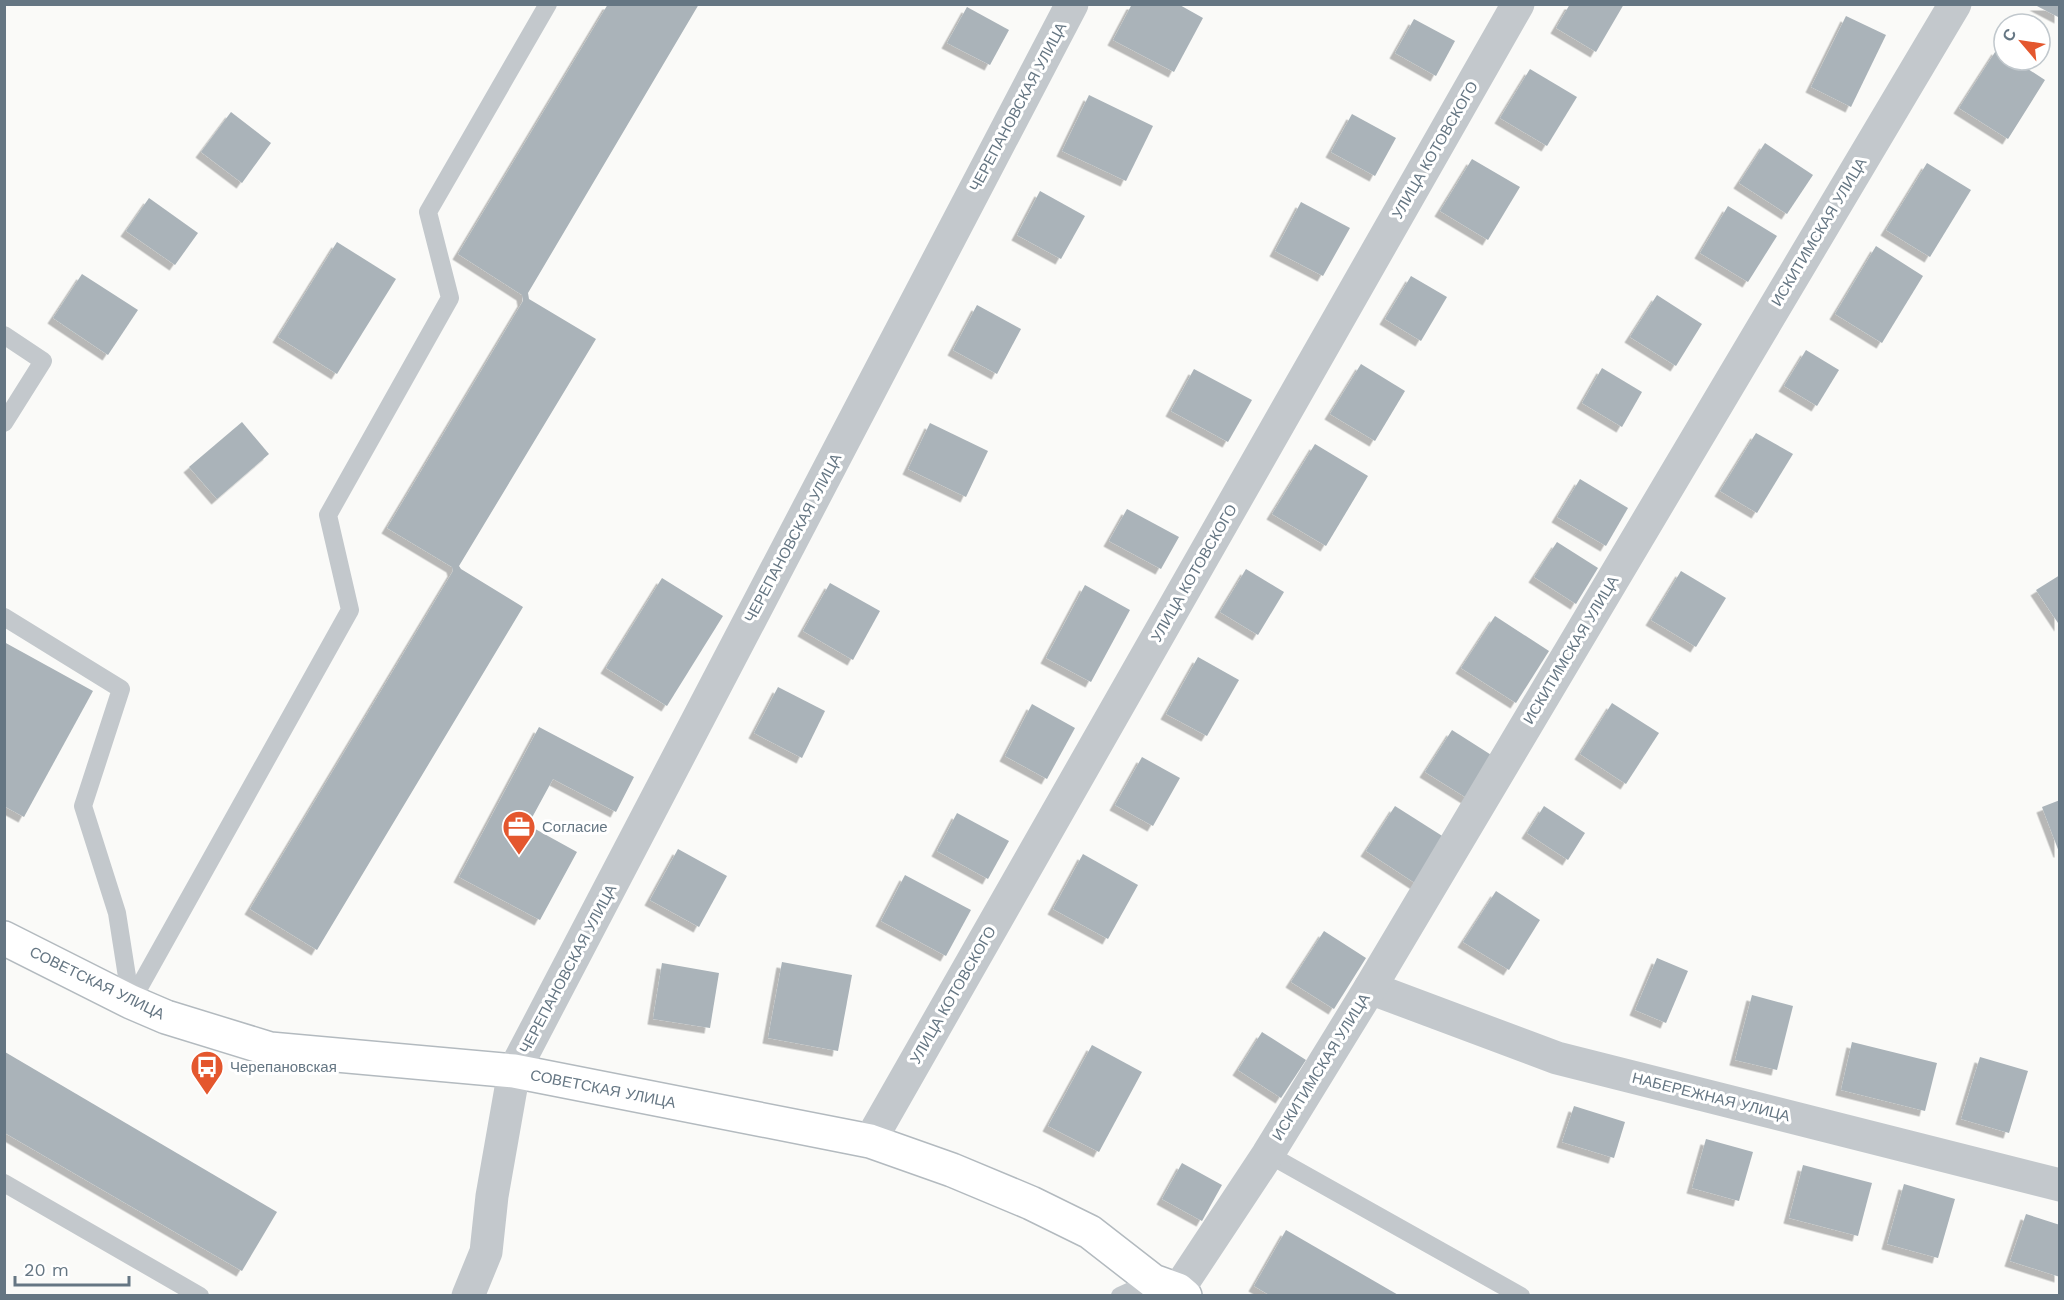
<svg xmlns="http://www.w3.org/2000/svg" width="2064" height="1300" font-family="'Work Sans',sans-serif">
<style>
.building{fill:#aab3b9;filter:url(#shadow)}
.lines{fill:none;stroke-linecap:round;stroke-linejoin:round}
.secondary-casing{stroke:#b3babf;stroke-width:36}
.lane{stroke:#c3c8cc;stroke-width:18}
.street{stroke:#c3c8cc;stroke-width:33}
.secondary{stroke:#fff;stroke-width:33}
.labels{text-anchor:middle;stroke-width:6;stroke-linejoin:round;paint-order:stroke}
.street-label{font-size:15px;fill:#657683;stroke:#fff}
.poi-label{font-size:15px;fill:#657683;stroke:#fff;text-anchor:start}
</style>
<defs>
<filter id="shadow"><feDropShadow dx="-5.5" dy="5.5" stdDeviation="0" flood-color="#0004"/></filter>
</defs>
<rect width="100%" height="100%" fill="#fafaf8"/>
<!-- building -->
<g class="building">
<polygon points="608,4 699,4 528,293 529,299 596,339 459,566 461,569 523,607 317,950 250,909 453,571 452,567 387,528 523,301 522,295 458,254"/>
<polygon points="1132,4 1178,4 1203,18 1174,72 1113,40"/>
<polygon points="1570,4 1624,4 1596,52 1556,28"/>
<polygon points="2035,5 2060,5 2060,18"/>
<polygon points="967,7 1009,30 990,65 947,43"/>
<polygon points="1846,16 1886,35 1851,107 1811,87"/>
<polygon points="1414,19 1455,41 1436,76 1395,53"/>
<polygon points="1997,49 2004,54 2004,60 2014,60 2045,80 2008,139 1959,108"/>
<polygon points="1530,69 1577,97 1547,146 1500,118"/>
<polygon points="1089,95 1153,126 1126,181 1062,151"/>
<polygon points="231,112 271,143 242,183 201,152"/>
<polygon points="1352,114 1396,138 1375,176 1331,152"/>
<polygon points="1765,143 1813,175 1787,214 1739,183"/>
<polygon points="1472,159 1520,187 1488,240 1440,211"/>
<polygon points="1927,163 1971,190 1930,257 1886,230"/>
<polygon points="1040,191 1085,216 1061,259 1017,235"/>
<polygon points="149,198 198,233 175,265 126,231"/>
<polygon points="1301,202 1350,228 1323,276 1275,251"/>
<polygon points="1728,206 1777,236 1748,282 1700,253"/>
<polygon points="337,242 396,279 337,374 278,337"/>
<polygon points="1876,246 1923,276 1882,343 1835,314"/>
<polygon points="82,274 138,310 108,355 53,318"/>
<polygon points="1411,276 1447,297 1421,341 1385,319"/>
<polygon points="1657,295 1702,324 1676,366 1630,337"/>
<polygon points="977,305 1021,329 997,374 953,350"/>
<polygon points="1806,350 1839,370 1817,406 1784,386"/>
<polygon points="1361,364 1405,391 1375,441 1330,414"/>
<polygon points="1602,368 1642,392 1622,427 1582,403"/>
<polygon points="1194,369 1252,400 1228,442 1171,411"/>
<polygon points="242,422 269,454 217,499 189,467"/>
<polygon points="930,423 988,451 966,497 908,469"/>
<polygon points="1756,433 1793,454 1757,513 1720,491"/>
<polygon points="1315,444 1368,476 1326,546 1272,514"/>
<polygon points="1580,479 1628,508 1606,546 1557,517"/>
<polygon points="1127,509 1179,537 1161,569 1109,541"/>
<polygon points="1557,542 1598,568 1576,604 1534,577"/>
<polygon points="1246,569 1284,592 1258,635 1220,612"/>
<polygon points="1681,571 1726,598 1696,647 1651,620"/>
<polygon points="2060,575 2060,626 2036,590"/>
<polygon points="662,578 723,616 667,706 606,668"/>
<polygon points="830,583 880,611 853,660 803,631"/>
<polygon points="1085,585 1130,610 1091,682 1046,658"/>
<polygon points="1495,616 1549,651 1516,703 1461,668"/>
<polygon points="4,642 93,691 24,817 4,806"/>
<polygon points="1198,657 1239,680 1207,736 1166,714"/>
<polygon points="778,687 825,711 802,758 754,733"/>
<polygon points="1612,703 1659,733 1626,784 1580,754"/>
<polygon points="1032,704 1075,728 1047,779 1005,756"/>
<polygon points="539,727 634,777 616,812 553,779 528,825 577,852 540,920 459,877"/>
<polygon points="1452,730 1496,758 1470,800 1425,772"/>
<polygon points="1142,757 1180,778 1153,826 1115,805"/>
<polygon points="2060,800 2060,852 2059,852 2042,807"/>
<polygon points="1395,806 1447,839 1418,885 1366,851"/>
<polygon points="1544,806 1585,833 1568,860 1527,833"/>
<polygon points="957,813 1009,841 988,879 937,851"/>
<polygon points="678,849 727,876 699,927 650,900"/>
<polygon points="1083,854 1138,885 1108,939 1053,909"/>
<polygon points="905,875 971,910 946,956 881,921"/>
<polygon points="1496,891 1540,920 1509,970 1463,942"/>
<polygon points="1324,931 1366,958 1334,1009 1291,982"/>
<polygon points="1657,958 1688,971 1666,1023 1635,1010"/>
<polygon points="782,962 852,975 838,1051 768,1038"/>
<polygon points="662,963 719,973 710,1028 653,1019"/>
<polygon points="1752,995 1793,1006 1777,1070 1735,1060"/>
<polygon points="1262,1032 1306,1060 1281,1098 1238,1070"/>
<polygon points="1852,1042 1937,1063 1925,1111 1841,1090"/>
<polygon points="1092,1045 1142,1072 1099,1152 1048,1126"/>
<polygon points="5,1052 277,1212 242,1271 5,1133"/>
<polygon points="1980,1057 2028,1071 2009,1133 1961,1119"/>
<polygon points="1574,1106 1625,1122 1614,1158 1562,1142"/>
<polygon points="1706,1139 1753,1152 1739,1201 1692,1188"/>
<polygon points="1182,1163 1222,1185 1202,1221 1162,1199"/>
<polygon points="1803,1165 1872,1183 1858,1236 1789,1218"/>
<polygon points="1904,1184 1955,1199 1938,1258 1887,1244"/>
<polygon points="2026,1214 2060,1225 2060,1277 2010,1261"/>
<polygon points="1286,1230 1400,1296 1271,1296 1254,1286"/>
</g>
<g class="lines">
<!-- secondary casing -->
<g class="secondary-casing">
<polyline id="secondary" points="4,938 131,1002 166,1017 270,1049 514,1071 870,1141 952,1170 1031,1203 1090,1232 1153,1281 1178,1290 1185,1296"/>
</g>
<!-- lane -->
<g class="lane">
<polyline points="4,335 43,361 4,423"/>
<polyline points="4,617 121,689 83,806 117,913 131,1002"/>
<polyline points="131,1002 350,610 328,515 450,298 428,212 548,4"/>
<polyline points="1268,1154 1521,1296"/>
<polyline points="4,1183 200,1296"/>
<polyline points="1120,1296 1153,1281"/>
</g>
<!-- street -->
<g class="street">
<polyline points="1370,988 1557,1058 2060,1185"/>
<polyline points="870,1141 1518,4"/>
<polyline points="1178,1290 1268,1154 1370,988 1955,4"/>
<polyline points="468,1296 486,1252 492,1196 514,1071 1072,4"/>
</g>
<!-- secondary -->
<use href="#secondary" class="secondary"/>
</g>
<!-- icons -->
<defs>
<g id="office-pin" transform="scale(1.725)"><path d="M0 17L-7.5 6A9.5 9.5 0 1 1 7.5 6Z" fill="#e4572e" stroke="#fff"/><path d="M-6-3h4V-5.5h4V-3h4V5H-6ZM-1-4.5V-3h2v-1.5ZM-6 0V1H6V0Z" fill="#fff"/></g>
<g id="bus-pin" transform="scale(1.725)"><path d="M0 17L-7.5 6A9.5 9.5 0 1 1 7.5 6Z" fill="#e4572e" stroke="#fff"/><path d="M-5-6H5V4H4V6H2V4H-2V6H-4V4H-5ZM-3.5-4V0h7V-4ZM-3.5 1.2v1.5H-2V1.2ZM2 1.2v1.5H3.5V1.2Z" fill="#fff"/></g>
</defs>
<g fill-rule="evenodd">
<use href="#office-pin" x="519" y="827"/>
<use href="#bus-pin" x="207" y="1067"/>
</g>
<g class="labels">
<!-- street labels -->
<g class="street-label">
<text transform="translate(1018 107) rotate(-62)" y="5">ЧЕРЕПАНОВСКАЯ УЛИЦА</text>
<text transform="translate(1435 150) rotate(-60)" y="5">УЛИЦА КОТОВСКОГО</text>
<text transform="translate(1819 232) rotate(-59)" y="5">ИСКИТИМСКАЯ УЛИЦА</text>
<text transform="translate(793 538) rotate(-62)" y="5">ЧЕРЕПАНОВСКАЯ УЛИЦА</text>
<text transform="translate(1194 573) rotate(-60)" y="5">УЛИЦА КОТОВСКОГО</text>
<text transform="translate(1571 650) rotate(-59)" y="5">ИСКИТИМСКАЯ УЛИЦА</text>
<text transform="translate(568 969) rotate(-62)" y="5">ЧЕРЕПАНОВСКАЯ УЛИЦА</text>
<text transform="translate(97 983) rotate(26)" y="5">СОВЕТСКАЯ УЛИЦА</text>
<text transform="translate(953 995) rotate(-60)" y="5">УЛИЦА КОТОВСКОГО</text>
<text transform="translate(1321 1067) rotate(-58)" y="5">ИСКИТИМСКАЯ УЛИЦА</text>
<text transform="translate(603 1089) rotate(11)" y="5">СОВЕТСКАЯ УЛИЦА</text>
<text transform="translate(1711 1097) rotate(14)" y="5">НАБЕРЕЖНАЯ УЛИЦА</text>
</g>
<!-- poi labels -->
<g class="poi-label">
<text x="542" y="832">Согласие</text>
<text x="230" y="1072">Черепановская</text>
</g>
</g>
<!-- border -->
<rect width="2064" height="1300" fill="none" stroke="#657683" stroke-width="12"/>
<!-- north arrow -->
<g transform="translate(2022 42) rotate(299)"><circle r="28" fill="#ffffff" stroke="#c1c8cd" stroke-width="1.5"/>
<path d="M0-4.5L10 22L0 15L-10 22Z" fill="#e4572e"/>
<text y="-9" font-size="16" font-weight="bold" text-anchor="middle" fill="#657683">С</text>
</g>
<!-- scale -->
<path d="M15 1276v9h114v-9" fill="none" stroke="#657683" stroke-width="3"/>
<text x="24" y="1276" font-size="18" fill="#657683" stroke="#ffffff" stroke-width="4.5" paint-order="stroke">20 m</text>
</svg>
